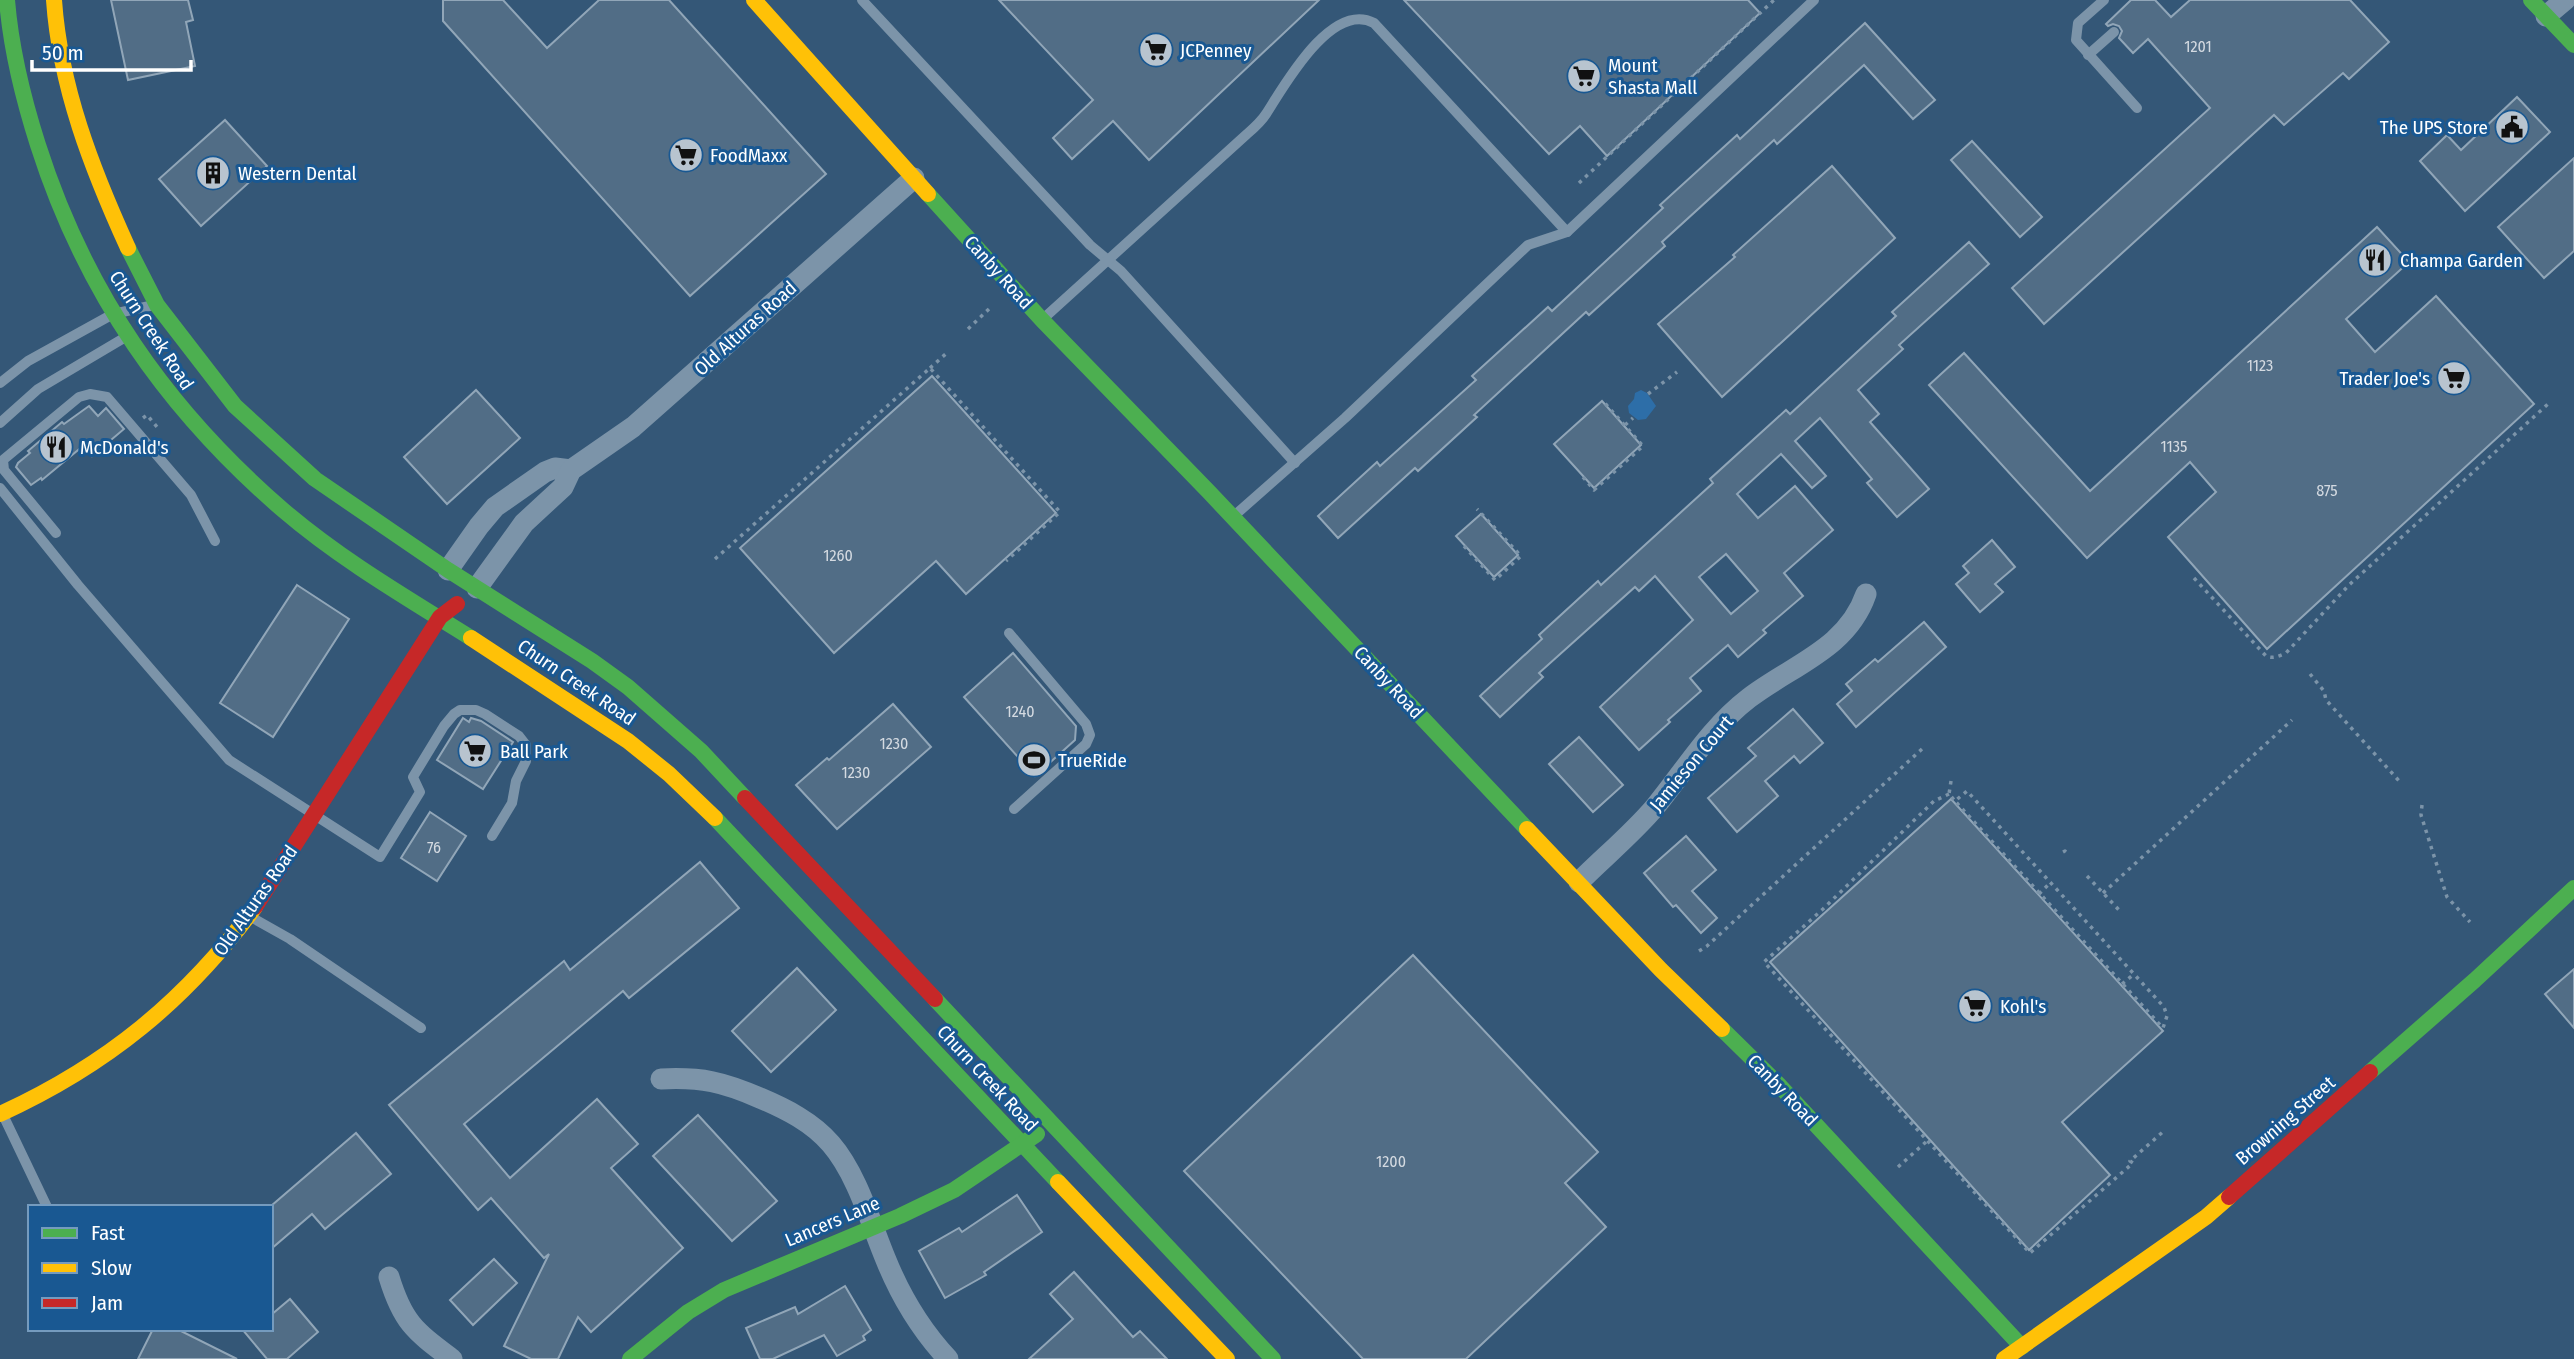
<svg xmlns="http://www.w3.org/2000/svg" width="2574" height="1359" font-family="'Fira Sans Condensed',sans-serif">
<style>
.green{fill:#2d6ea8}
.building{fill:#516d86;stroke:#91a6b8;stroke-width:2;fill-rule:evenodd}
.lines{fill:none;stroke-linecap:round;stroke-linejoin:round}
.path{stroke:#7c94a9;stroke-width:3.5;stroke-dasharray:3.5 5;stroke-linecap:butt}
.lane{stroke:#7c94a9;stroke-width:10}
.street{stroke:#7c94a9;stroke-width:21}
.fast{stroke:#4caf50;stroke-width:16}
.slow{stroke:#ffc107;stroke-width:16}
.jam{stroke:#c62828;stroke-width:16}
.labels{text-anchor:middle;stroke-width:6;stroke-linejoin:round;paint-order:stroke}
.number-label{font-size:16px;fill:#d4dae1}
.poi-label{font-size:19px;fill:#fff;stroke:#195892;text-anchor:start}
.street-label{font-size:19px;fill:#fff;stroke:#195892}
</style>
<rect width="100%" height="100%" fill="#345777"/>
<!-- green -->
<polygon class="green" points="1641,390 1647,393 1656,406 1646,419 1638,420 1629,413 1628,406 1634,399 1635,393"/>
<!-- building -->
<g class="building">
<polygon points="111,0 188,0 193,20 186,22 195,66 128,80"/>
<polygon points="443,0 503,0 547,48 599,0 669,0 826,174 690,296 443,21"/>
<polygon points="999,0 1319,0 1149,160 1113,121 1072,159 1053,138 1093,100"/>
<polygon points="1404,0 1748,0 1760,13 1607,156 1580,126 1549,154"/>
<polygon points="2131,0 2155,0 2171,17 2190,0 2350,0 2389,42 2349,79 2343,73 2284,125 2274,115 2044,324 2012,288 2210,108 2148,39 2133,53 2119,38 2122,31 2119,26 2113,24 2108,26 2106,24"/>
<polygon points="1865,23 1935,100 1913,119 1864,65 1777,144 1774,140 1662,242 1665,246 1589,315 1586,312 1474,415 1477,417 1418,471 1415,468 1338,538 1318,516 1377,462 1380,466 1476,380 1472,376 1548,307 1552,311 1663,208 1660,205 1737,135 1740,139"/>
<polygon points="2517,97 2550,132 2465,211 2420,161 2447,135 2461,150"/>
<polygon points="225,120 267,166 201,226 159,179"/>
<polygon points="1972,141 2042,217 2020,237 1951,160"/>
<polygon points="2574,158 2574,251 2544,278 2498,227"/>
<polygon points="1832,166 1895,238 1722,397 1658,324 1735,257 1733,255"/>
<polygon points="2377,227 2409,262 2346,319 2375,352 2436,296 2534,404 2267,649 2168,537 2216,492 2190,462 2087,558 1929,385 1964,353 2090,491"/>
<path d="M1969,242L1989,264L1899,345L1903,349L1858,390L1879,414L1870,422L1929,489L1897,517L1867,483L1872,479L1820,418L1795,441L1826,476L1812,488L1781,454L1737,494L1758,518L1795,486L1833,530L1784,573L1803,596L1763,630L1766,633L1738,657L1728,645L1690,678L1701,691L1668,720L1670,722L1639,750L1600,707L1693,620L1655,576L1639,591L1635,587L1539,673L1543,677L1500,717L1480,696L1542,639L1539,635L1598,581L1601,585L1713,483L1710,479L1786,410L1790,414L1896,316L1892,312ZM1726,554L1758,591L1731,614L1699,577Z"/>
<polygon points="932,376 1056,513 966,594 936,561 834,653 740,548"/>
<polygon points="476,390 520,438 447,504 404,457"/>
<polygon points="1602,401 1641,445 1594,488 1554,444"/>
<polygon points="89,406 98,416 106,408 124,429 92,456 83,446 42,480 41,478 31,485 16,467 18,463 30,453 28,451 62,422 64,424"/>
<polygon points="1481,514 1518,555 1494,577 1456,536"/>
<polygon points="1992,540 2015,567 1995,584 2003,592 1980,612 1956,584 1969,573 1963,566"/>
<polygon points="297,585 349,619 273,737 220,703"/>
<polygon points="1924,622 1946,647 1856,727 1837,704 1852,691 1846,684 1875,659 1878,662"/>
<polygon points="1013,653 1076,726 1075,740 1035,776 964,697"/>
<polygon points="893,704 931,747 837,829 796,785 827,758 829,760"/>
<polygon points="1793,709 1823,743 1800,763 1794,756 1765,781 1778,796 1737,832 1708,798 1756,756 1748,748"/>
<polygon points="463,718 469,722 471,718 481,721 513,742 483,789 437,760"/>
<polygon points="1579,737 1623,785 1593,812 1549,764"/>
<polygon points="1951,799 2163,1031 2062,1122 2110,1175 2029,1250 1770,962"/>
<polygon points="430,812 466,836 437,881 401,858"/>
<polygon points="1686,836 1716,870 1692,891 1717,918 1701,933 1676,905 1673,907 1644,873"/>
<polygon points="700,862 739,908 629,998 623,991 464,1124 510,1178 597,1099 638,1144 611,1168 683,1248 591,1332 578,1317 558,1359 531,1359 504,1346 549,1254 544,1258 491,1198 478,1210 389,1105 564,961 570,970"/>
<polygon points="1413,955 1598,1152 1565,1183 1606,1227 1466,1359 1363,1359 1184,1171"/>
<polygon points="797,968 836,1010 771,1072 732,1031"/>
<polygon points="2574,969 2574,1028 2545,994"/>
<polygon points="698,1115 777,1201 732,1241 653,1156"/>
<polygon points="356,1133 391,1174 325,1229 312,1214 271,1249 271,1206"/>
<polygon points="1017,1195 1042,1232 984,1272 986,1275 945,1298 919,1251 959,1228 962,1232"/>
<polygon points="494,1259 517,1283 473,1325 450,1300"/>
<polygon points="1074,1272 1133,1337 1140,1331 1167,1359 1029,1359 1073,1319 1050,1294"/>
<polygon points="845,1286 871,1330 863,1336 865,1340 837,1356 824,1335 773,1359 760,1359 746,1328 795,1307 798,1314"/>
<polygon points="290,1299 318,1332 287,1359 267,1359 242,1329 271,1329 271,1315"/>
<polygon points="153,1329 177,1329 237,1359 138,1359"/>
</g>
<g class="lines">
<!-- path -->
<g class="path">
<polyline points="1579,183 1774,0"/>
<polyline points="968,329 991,307"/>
<polyline points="930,368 949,351"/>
<polyline points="1648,394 1677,372"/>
<polyline points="143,418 147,415 157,427 159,424"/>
<polyline points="1625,425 1633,418"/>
<polyline points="1583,477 1594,490 1643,446 1603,401"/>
<polyline points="1464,546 1495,580 1521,556 1477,509"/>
<polyline points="715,559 930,368 1060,512 1006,561"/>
<path d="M2194,578L2266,656C2273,659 2279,656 2286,653L2349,585L2548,404"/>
<polyline points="2310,674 2324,691 2326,700 2401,783"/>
<polyline points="1951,781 1949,794 1955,801 1967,791 2164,1007 2167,1016 2163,1028 1955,801"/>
<polyline points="1949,794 1934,801 1823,909 1764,962 2030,1253 2133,1163 2130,1161 2165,1130"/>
<polyline points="2422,805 2421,815 2447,897 2470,922"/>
<polyline points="2063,852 2065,851 2068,854"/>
<polyline points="2087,876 2119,910"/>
<polyline points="2103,893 2292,720"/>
<polyline points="2039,894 2050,883"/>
<polyline points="1699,951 1707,946 1922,749"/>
<polyline points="2122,984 2134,974"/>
<polyline points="1898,1167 1927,1141"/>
</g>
<!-- lane -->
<g class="lane">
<polyline points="862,0 1090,245 1121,271 1295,463"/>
<polyline points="2104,0 2078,23 2076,40 2137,108"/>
<polyline points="2088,55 2114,32"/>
<path d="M1044,318L1247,134C1254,128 1261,122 1266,114C1283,88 1331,0 1374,23L1567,232"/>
<polyline points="0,383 28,361 113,314 154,305"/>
<polyline points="0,423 38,389 124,338"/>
<polyline points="0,488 78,585 229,760 380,857 420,792 413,777 444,726 454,714 460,710 476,710 485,714 519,736 526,745 526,761 516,781 512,803 492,836"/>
<polyline points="1235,515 1345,418 1528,245 1567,232 1814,0"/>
<polyline points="56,533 4,470 3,460 79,397 90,394 107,397 191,495 215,541"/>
<polyline points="1009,633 1086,724 1090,735 1086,744 1014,809"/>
<polyline points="251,917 290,939 421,1028"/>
<polyline points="3,1115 47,1207"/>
</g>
<!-- street -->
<g class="street">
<polyline points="2546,16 2565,0"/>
<polyline points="448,570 479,526 495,507 545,472 555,468 571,470"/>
<polyline points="477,588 524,523 563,487 571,470 633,427 914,178"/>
<path d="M1579,882C1604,857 1632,834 1655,807C1686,769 1710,728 1749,698C1792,665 1847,649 1866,594"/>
<path d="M661,1079C702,1077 723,1082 760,1098C786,1109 812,1122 831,1144C857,1174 871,1224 886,1260C901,1297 921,1330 948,1359"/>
<path d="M389,1277C403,1323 415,1331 452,1359"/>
</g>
<!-- fast -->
<g class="fast">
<path d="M7,0C11,50 23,98 38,145C85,292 166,409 283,510C340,559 407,598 471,638"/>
<polyline points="2531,0 2574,45"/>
<polyline points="928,194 1042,320 1209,492 1527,829"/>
<polyline points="128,248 157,305 235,406 315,479 448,570 592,661 628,687 701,751 745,798"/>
<polyline points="715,818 1058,1182"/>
<polyline points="935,999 1273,1359"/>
<polyline points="1722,1029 1778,1084 2022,1347"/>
<polyline points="2370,1072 2475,980 2574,888"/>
<polyline points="630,1359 688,1312 724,1290 900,1216 954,1190 1037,1134"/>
</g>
<!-- slow -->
<g class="slow">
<path d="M54,0C60,87 92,169 128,248"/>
<polyline points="754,0 928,194"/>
<polyline points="471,638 628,741 669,774 715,818"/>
<polyline points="1527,829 1661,970 1722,1029"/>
<path d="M0,1114C107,1065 185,1001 255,907"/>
<polyline points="1058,1182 1227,1359"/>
<polyline points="2004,1359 2206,1217 2229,1197"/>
</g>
<!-- jam -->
<g class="jam">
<polyline points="745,798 935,999"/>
<polyline points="255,907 440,617 457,604"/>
<polyline points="2229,1197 2370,1072"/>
</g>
</g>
<!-- icons -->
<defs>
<g id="supermarket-disc" transform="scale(1.75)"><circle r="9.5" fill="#b8c4cf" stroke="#195892"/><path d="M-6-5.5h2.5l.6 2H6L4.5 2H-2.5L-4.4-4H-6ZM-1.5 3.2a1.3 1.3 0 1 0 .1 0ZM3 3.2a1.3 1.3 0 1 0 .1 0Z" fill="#111"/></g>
<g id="civic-disc" transform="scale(1.75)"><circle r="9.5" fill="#b8c4cf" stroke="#195892"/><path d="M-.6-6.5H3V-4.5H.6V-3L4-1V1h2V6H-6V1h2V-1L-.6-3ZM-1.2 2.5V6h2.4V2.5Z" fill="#111"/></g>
<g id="building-disc" transform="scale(1.75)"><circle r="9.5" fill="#b8c4cf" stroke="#195892"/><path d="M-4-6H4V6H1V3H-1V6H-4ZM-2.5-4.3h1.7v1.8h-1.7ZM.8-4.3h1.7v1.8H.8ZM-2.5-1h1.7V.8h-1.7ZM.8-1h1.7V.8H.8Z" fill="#111"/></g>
<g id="restaurant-disc" transform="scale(1.75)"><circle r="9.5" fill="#b8c4cf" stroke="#195892"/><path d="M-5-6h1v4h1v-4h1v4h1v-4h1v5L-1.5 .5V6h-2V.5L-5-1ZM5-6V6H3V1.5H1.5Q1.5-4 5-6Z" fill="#111"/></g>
<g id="stadium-disc" transform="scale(1.75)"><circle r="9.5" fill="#b8c4cf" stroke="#195892"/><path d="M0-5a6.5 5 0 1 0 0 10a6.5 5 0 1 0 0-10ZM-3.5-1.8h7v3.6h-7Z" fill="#111"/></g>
</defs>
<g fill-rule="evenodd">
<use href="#supermarket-disc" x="1156" y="50"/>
<use href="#supermarket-disc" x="1584" y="76"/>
<use href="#civic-disc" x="2512" y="127"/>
<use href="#supermarket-disc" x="686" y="155"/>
<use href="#building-disc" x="213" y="173"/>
<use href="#restaurant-disc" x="2375" y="260"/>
<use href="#supermarket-disc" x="2454" y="378"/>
<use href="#restaurant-disc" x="56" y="447"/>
<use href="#supermarket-disc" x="475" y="751"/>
<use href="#stadium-disc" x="1034" y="760"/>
<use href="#supermarket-disc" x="1975" y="1006"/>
</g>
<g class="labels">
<!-- number labels -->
<g class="number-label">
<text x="2198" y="52">1201</text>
<text x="2260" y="371">1123</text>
<text x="2174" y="452">1135</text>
<text x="2327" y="496">875</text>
<text x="838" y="561">1260</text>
<text x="1020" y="717">1240</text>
<text x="894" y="749">1230</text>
<text x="856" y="778">1230</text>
<text x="434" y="853">76</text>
<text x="1391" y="1167">1200</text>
</g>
<!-- poi labels -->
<g class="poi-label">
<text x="1180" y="57">JCPenney</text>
<text x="1608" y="72">Mount<tspan x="1608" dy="22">Shasta Mall</tspan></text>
<text x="2488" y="134" text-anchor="end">The UPS Store</text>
<text x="710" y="162">FoodMaxx</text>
<text x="238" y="180">Western Dental</text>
<text x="2400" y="267">Champa Garden</text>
<text x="2430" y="385" text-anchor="end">Trader Joe's</text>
<text x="80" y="454">McDonald's</text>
<text x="500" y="758">Ball Park</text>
<text x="1058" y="767">TrueRide</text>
<text x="2000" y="1013">Kohl's</text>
</g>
<!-- street labels -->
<g class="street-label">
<text transform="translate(999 272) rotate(48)" y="7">Canby Road</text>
<text transform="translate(745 328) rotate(-42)" y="7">Old Alturas Road</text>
<text transform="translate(152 330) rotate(57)" y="7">Churn Creek Road</text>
<text transform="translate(577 682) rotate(34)" y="7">Churn Creek Road</text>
<text transform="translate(1389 682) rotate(47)" y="7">Canby Road</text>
<text transform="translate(1691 763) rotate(-50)" y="7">Jamieson Court</text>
<text transform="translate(255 900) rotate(-55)" y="7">Old Alturas Road</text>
<text transform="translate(988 1078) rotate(47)" y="7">Churn Creek Road</text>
<text transform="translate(1783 1090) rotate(46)" y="7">Canby Road</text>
<text transform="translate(2285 1120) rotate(-41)" y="7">Browning Street</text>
<text transform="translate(832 1221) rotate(-23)" y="7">Lancers Lane</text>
</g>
</g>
<!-- legend -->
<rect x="28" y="1205" width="245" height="126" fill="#195892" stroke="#759bbe" stroke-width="2"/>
<rect x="42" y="1228" width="35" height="10" fill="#4caf50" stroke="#759bbe" stroke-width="2"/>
<text x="91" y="1240" font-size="21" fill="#ffffff">Fast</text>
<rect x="42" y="1263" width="35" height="10" fill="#ffc107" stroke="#759bbe" stroke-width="2"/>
<text x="91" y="1275" font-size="21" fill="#ffffff">Slow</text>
<rect x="42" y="1298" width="35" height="10" fill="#c62828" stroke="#759bbe" stroke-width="2"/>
<text x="91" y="1310" font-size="21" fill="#ffffff">Jam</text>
<!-- scale -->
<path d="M32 60v10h159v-10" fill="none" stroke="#ffffff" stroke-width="3.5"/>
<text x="42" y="60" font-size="21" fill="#ffffff" stroke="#195892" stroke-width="5" paint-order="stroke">50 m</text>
</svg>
